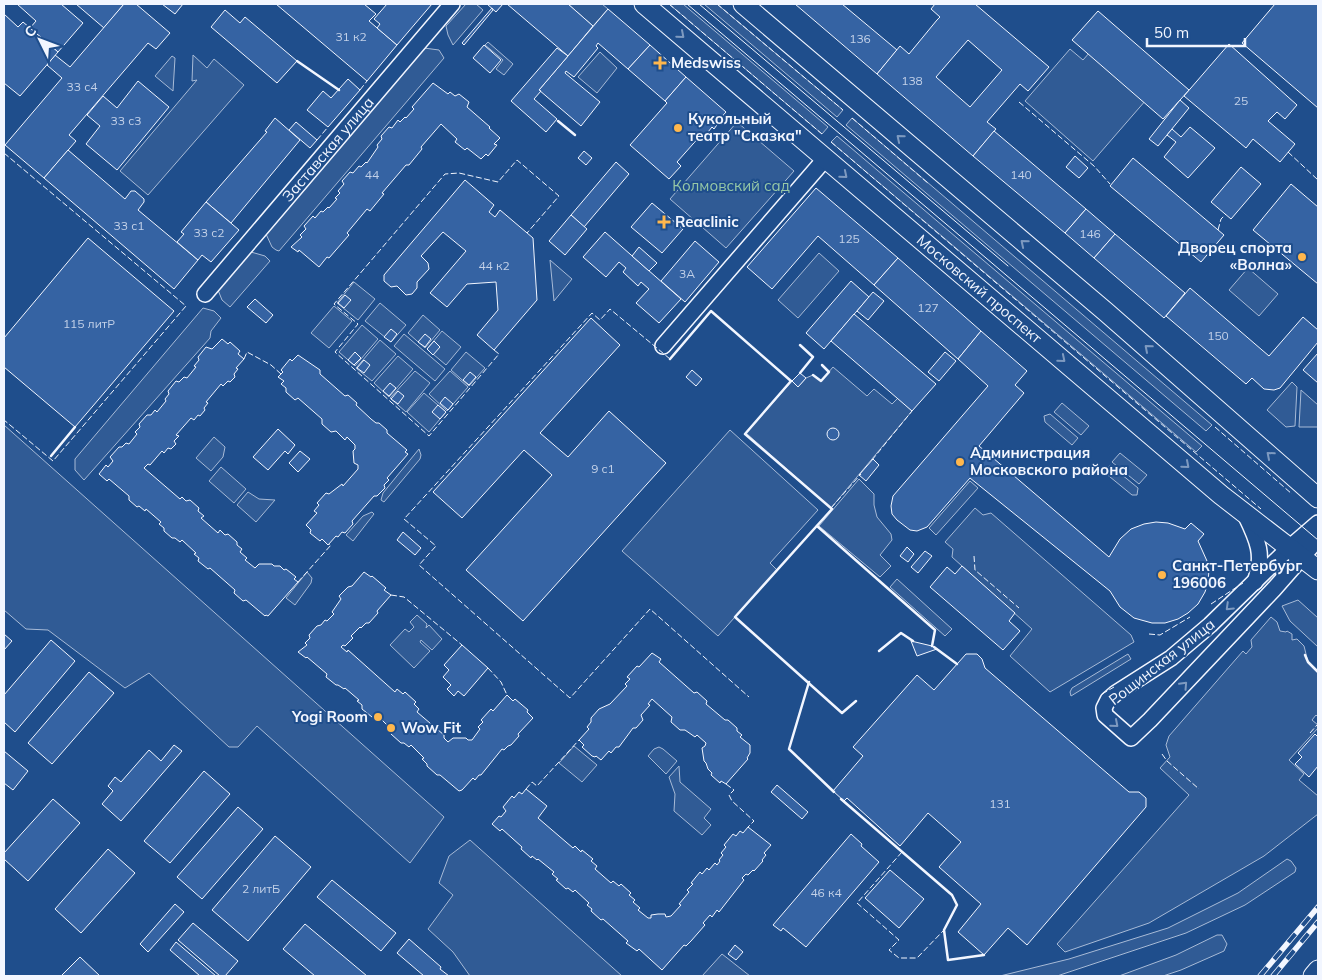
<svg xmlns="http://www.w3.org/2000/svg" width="1322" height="980" font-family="Mulish,sans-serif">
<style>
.built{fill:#305b95;stroke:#a8bbd7}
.building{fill:#3563a3;stroke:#f2f6ff;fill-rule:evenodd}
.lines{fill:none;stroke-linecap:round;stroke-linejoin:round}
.minor-casing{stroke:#f2f6ff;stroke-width:18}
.major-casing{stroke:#f2f6ff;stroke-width:21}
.minor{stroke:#1f4e8c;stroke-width:15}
.major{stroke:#1f4e8c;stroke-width:19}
.tram{stroke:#f2f6ff;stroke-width:1}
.rail-casing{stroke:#f2f6ff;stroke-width:5.5}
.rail{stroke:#1f4e8c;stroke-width:4;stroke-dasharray:11;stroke-linecap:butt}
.fence{stroke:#f2f6ff;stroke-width:1;stroke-dasharray:6 2.5;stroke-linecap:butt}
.wall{stroke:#f2f6ff;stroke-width:2.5}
.oneway{stroke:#7e9ac0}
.poi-dot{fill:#ffb74d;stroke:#1f4e8c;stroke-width:2}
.labels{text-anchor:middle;stroke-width:4;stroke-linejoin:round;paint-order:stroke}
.number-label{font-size:12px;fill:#c3d1e8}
.poi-label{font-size:15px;font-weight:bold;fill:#f2f6ff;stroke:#1f4e8c;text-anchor:start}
.street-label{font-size:15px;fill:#f2f6ff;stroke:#1f4e8c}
.park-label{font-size:15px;fill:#97c8a6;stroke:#1f4e8c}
</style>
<rect width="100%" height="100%" fill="#1f4e8c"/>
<!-- built -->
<g class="built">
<polygon points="466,4 476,4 483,10 453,45 448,35 446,26"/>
<polygon points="568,4 602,4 608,9 593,26"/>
<polygon points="669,4 683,4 828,127 822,134"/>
<polygon points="704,4 717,4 843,110 837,117"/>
<polygon points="488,42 513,64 504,75 496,69 503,60 485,45"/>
<polygon points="424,48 439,50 444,58 279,251 276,250 272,247 266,234"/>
<polygon points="1070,49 1083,60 1090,52 1146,100 1093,161 1025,101"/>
<polygon points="600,52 617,68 597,93 578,77"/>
<polygon points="193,55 207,68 214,59 244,85 148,195 120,171 197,80 192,81"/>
<polygon points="172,56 175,58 173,91 155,76"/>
<polygon points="852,118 1212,425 1206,431 846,125"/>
<polygon points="737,122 794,171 726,248 670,199"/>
<polygon points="837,136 1202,446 1196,452 831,142"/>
<polygon points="251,252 265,256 270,261 230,307 222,300 218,290"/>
<polygon points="819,253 839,271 798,318 778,300"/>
<polygon points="550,260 572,279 554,301"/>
<polygon points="1248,268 1278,294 1259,316 1229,290"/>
<polygon points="354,282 375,299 358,320 337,303"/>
<polygon points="380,303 406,325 391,342 365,321"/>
<polygon points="334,306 352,321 329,348 311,333"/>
<polygon points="203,308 214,311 221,318 211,331 210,338 84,480 75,470 75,459"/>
<polygon points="423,315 440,330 425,348 408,333"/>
<polygon points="362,325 378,339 355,366 339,352"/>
<polygon points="442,331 461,347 446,365 427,349"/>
<polygon points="404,334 445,369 435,381 394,346"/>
<polygon points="380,340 396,354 372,381 356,368"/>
<polygon points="466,352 485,368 469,386 451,370"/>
<polygon points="398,356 413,369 389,397 374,383"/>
<polygon points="833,367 867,396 874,389 892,404 898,398 912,411 831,508 746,433 792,381 798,387 806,378 813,375 821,381"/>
<polygon points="415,371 430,383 406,412 390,398"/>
<polygon points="450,371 468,387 447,411 429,394"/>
<polygon points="1292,382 1297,387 1295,426 1286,427 1267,410"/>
<polygon points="1301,390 1318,405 1318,427 1299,427"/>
<polygon points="424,393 446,412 429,432 407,412"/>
<polygon points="1062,403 1089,426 1081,435 1054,412"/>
<polygon points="1050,414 1078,438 1072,445 1045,422 1044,416"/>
<polygon points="4,425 444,817 410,863 257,726 238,747 229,747 149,673 125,688 48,630 26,629 4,610"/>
<polygon points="730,430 818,510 770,563 777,570 718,636 622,551"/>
<polygon points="214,437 225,447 223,457 211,471 196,458"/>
<polygon points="419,449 421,455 420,459 384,502 381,500 383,493"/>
<polygon points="1120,453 1147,475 1139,484 1112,462"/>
<polygon points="1110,465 1138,488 1137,495 1132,495 1104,472"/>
<polygon points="221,467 246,489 234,503 209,481"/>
<polygon points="859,479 874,494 874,505 877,517 891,534 892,540 880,555 891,566 880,577 819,526"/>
<polygon points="970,481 978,488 936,535 929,528"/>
<polygon points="248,492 259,499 275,500 256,522 237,505"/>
<polygon points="975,508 983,515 991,513 1131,635 1134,642 1050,692 1010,656 1032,629 952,557 953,549 945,542"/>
<polygon points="372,512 374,514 353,541 346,535 363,516"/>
<polygon points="307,572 312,578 311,583 295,605 286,598"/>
<polygon points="897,579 952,629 945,636 890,587"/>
<polygon points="1298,600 1318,618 1318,647 1290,621 1282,606"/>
<polygon points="417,615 427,624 426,628 429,625 442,639 432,650 421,640 420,642 430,651 414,668 390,645 405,629 409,632 414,627 410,622"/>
<polygon points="1271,617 1277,622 1280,631 1286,632 1287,631 1292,634 1292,640 1297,639 1304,646 1308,662 1318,672 1318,717 1316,715 1312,720 1318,725 1318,728 1289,760 1304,774 1299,780 1318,796 1318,814 1264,856 1149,923 1065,952 1057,944 1189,795 1160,768 1170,757 1166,745 1169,736 1243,651 1246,654 1252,647 1251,640"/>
<polygon points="1128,654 1131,659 1071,696 1070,692 1072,688"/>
<polygon points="574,746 597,765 582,782 559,763"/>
<polygon points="659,747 663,749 677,761 666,774 648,756 654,749"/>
<polygon points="679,766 680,782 711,809 704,818 711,825 702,835 674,811 675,794 669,777"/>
<polygon points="470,840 622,976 470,976 453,952 428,929 453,895 439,883 449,856"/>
<polygon points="1287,859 1291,861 1296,868 1295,872 1245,905 1186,933 1057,976 1000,976 1069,959 1168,928 1238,893"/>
<polygon points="1217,935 1222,935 1227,944 1224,951 1181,970 1163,976 1119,976 1176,955"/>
<polygon points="722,954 750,976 702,976"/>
</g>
<!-- building -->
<g class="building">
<polygon points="17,4 61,4 83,23 58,52 30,28 36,21"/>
<polygon points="76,4 124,4 104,28"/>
<polygon points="124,4 136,4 170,33 156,49 148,43 69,135 76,141 44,178 5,145 62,78 47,65 55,55 70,67"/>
<polygon points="162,4 183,4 175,14"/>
<polygon points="276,4 364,4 376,14 369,21 397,45 367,81"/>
<polygon points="387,4 432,4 397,45 377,28 380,24 374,19"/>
<polygon points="487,4 503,4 496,12"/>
<polygon points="507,4 568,4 593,26 568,56"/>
<polygon points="795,4 842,4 897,50 877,74"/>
<path d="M935,4H975L1049,67L1028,91L1020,84L987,122L996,129L973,156L877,74L900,46L909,54L937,20L940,17L931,9ZM968,40L1002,70L970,107L936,77Z"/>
<polygon points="1275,4 1318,4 1318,108 1242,43"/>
<polygon points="492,8 493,10 464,45 462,43"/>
<polygon points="608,9 650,45 628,69 598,43 596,46 598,48 574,77 566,71 565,73 600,102 581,126 539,90"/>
<polygon points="225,10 240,23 245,17 297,61 277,83 211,27"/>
<polygon points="1098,11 1189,90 1163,119 1072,40"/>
<polygon points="4,14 18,27 23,22 58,52 20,96 4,83"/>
<polygon points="1229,44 1297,105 1285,119 1277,112 1268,121 1295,144 1280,162 1253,139 1246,148 1184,96"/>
<polygon points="484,45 501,60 490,73 473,58"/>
<polygon points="650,45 686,77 665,101 628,69"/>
<polygon points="557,48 568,56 539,90 541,91 534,99 557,119 546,132 511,101"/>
<polygon points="686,77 726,112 718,121 719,122 714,129 712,127 704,137 701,135 677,162 681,166 669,179 630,145 667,103 665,101"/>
<polygon points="348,79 360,90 328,127 307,110 323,91 331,98"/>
<polygon points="138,81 169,107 117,170 86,144 100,126 87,115 103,96 117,108"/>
<polygon points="433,83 448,94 450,92 455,96 459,94 469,102 467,107 490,127 489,128 500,138 494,144 497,145 488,156 486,154 481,159 467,148 465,150 455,142 457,139 441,124 421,147 422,149 409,165 406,165 382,193 384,194 370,211 367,209 347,233 349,235 329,258 327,257 319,267 299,250 298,252 291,247 302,237 300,235 306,229 304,226 313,216 315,218 321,211 323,212 328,207 329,208 337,199 335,198 340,193 338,191 344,184 342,181 350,172 353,173 359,166 361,167 366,162 367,163 378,147 377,145 382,139 381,136 389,127 392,128 398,120 400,122 405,117 406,118 414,109 412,107"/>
<polygon points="1180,100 1189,108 1158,146 1149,139"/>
<polygon points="275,118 300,140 231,223 206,202 267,132 265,131"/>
<polygon points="296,122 317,140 310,148 289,130"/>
<polygon points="1190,127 1215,148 1188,178 1164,157 1176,142 1167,135 1172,129 1181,137"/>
<polygon points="994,131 1086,209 1065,233 973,156"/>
<polygon points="68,150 125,199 131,191 135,191 144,199 144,202 138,210 198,260 174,289 44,178"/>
<polygon points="584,151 592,158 586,165 578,158"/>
<polygon points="1075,156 1088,168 1079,178 1066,167"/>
<polygon points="1133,158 1224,235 1201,262 1110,186"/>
<polygon points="616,162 629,174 584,227 571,215"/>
<polygon points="1241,167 1261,184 1231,219 1211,202"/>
<polygon points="465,180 494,205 489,212 495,217 500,210 533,238 537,300 494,350 477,335 498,310 496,282 467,284 447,307 430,293 466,251 443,232 421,256 428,263 429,269 417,282 417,288 412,294 406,295 397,286 391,287 384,281 384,275"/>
<polygon points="1291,184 1318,207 1318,284 1253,230"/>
<polygon points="816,188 898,258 874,285 818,236 772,289 747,267"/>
<polygon points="206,202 239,230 211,262 202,255 198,260 177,242 184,234 181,232"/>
<polygon points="652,203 683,229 662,253 631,227"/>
<polygon points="1086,209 1115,234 1094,258 1065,233"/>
<polygon points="571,215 587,229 565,255 549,241"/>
<polygon points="605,232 681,299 659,323 636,303 649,289 641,282 638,286 623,272 626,268 619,262 606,277 583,257"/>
<polygon points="1115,234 1185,293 1164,318 1094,258"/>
<polygon points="88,238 174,311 75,427 4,367 4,338"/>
<polygon points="695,241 719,262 685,302 661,281"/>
<polygon points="639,247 657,263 649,271 632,256"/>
<polygon points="898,258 981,331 958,359 874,285"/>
<polygon points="851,281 869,297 824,349 806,333"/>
<polygon points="1190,288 1269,356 1303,317 1318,330 1318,342 1280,388 1274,390 1264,389 1252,378 1246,384 1166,316"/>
<polygon points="873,292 884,301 868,320 857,311"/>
<polygon points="345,295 351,300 344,308 338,303"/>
<polygon points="255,299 273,315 266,323 247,307"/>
<polygon points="854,314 936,384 912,411 831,341"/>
<polygon points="591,318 620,345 540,433 568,457 609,411 666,463 523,621 466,570 552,475 524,450 462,518 433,492"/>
<polygon points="391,329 397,334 391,342 384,337"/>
<polygon points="981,331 1027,371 1015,385 1024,393 979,446 1109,557 1120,539 1131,529 1144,524 1156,522 1168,523 1185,529 1191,523 1204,534 1198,541 1207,561 1209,570 1208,582 1205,592 1198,604 1188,613 1178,619 1165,623 1152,623 1134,618 1120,607 1110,591 970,478 927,527 917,531 910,530 897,520 892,514 891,506 893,496 988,386 958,359"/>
<polygon points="425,334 431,339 425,347 418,342"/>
<polygon points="222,339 228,344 230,342 240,351 238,354 244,359 236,368 238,369 234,374 235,377 230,382 228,381 223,386 221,384 206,402 208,403 204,408 205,410 200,416 198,415 194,420 191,418 176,435 179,436 174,441 176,444 171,449 168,448 164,453 162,451 150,465 148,464 144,468 180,499 182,497 186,501 190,500 199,508 198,511 204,516 201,518 218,533 220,530 225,535 228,534 237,542 237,545 242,549 240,552 247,558 245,560 255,568 259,564 272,564 274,566 280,566 284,570 286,569 296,577 294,579 298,582 268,616 266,615 265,616 246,600 243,601 234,593 235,590 210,568 208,569 198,561 199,558 194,554 196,553 182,540 180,542 175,538 172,538 164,531 164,528 159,524 161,522 146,509 145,511 139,506 137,507 129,500 129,496 109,479 107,481 99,474 106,465 108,467 113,461 110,457 119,447 122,447 126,443 129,444 137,434 135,432 140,427 139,424 147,415 151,415 155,410 157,412 166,401 165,399 169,394 168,391 176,381 179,382 184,377 187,378 196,367 194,366 199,360 198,357 206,347 212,349"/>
<polygon points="434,341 440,347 433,355 427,349"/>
<polygon points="355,352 361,358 354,365 348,360"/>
<polygon points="945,352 956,361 939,381 928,372"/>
<polygon points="1318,353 1318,383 1303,370"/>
<polygon points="298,355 320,370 320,374 345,396 348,395 357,403 356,405 371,419 376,423 379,423 387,430 387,433 407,450 405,452 408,454 387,478 389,480 384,485 385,488 377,496 374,496 352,521 353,524 345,533 342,532 338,537 336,536 328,545 322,539 320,541 310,533 311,530 306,525 317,513 314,511 319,505 317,503 326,493 329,494 342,484 343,486 358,469 358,465 354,463 353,451 355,449 355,445 347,437 345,440 336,431 331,432 322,424 322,419 298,398 295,400 286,392 286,388 281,384 284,381 278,377 283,372 281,370 290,359 292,361"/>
<polygon points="364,360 370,365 364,373 357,368"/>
<polygon points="692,370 702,379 696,386 686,377"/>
<polygon points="470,372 476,377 469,385 463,380"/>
<polygon points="800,373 806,378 798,387 792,381"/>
<polygon points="390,383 396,388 389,396 383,391"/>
<polygon points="398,391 404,396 398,404 391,399"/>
<polygon points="445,397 453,404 448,410 440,403"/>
<polygon points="438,405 446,412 440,419 432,412"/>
<circle cx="833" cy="434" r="6"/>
<polygon points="278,429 295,445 288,454 285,451 268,470 253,457"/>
<polygon points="300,451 310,459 298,472 289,463"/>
<polygon points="873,459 879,465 866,481 859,475"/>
<polygon points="403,532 421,548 415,555 397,540"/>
<polygon points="907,547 914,554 908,562 900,556"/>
<polygon points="925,551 932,556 918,573 911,567"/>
<polygon points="962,566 1015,613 1009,621 1020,631 1003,650 930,587 947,567 955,574"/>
<polygon points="364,572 371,577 372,576 386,588 384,590 391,595 377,611 378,613 369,623 366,623 361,628 360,627 351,636 353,638 345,646 343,645 341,647 347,652 348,650 395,692 397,689 403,694 405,692 416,702 414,704 419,709 417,712 444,735 444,738 448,742 453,738 466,738 468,740 472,740 480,729 478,727 483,722 481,720 491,709 493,711 507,695 513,701 515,699 528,710 527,712 533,718 518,734 519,736 511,745 508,746 504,750 502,749 481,775 479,775 475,780 473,778 462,790 459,791 440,775 437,775 427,766 427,764 422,759 424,758 411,745 409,747 404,743 401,743 391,734 391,732 387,728 388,726 381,719 379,721 374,717 372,717 362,709 362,705 357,701 359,700 345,688 344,689 338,685 336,685 326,677 327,674 307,657 306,658 298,652 307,645 305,643 310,638 309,635 317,626 321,625 325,620 327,621 334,614 332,612 341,599 339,596 348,587 352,586"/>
<polygon points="4,634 12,641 4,650"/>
<polygon points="51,640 75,661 15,732 4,722 4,695"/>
<polygon points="911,641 932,646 937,649 917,656"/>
<polygon points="462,645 488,668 464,696 458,691 454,696 447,689 451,685 443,677 449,670 444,665"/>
<polygon points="652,653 661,659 659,662 694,693 697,692 707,701 706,704 725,720 728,720 737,728 737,731 742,735 740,737 750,745 750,753 747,758 748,759 726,784 721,781 720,783 711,775 712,773 708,769 706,763 704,761 702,748 705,746 706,743 697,735 695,737 685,730 680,730 671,722 672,717 652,699 648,704 650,705 641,715 643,720 636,728 633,728 619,747 616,747 611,753 609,751 601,760 596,756 595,757 592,756 582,747 584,745 579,740 589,729 587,727 591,722 591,718 599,709 610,704 627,686 625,684 630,679 627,677 637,666 639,667"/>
<polygon points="966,654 977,654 982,659 985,668 1129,792 1139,792 1146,798 1146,807 1027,945 1008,928 984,955 958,932 981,904 939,867 961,842 928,813 900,846 847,798 844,801 833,791 863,756 853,747 917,675 934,690"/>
<polygon points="89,672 114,693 52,764 28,743"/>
<polygon points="1315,734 1318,737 1318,766 1309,777 1295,764 1302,757 1298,753"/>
<polygon points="174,745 182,751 121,821 102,804 113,791 108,786 115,777 121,782 149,750 161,761"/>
<polygon points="4,751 28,771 13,790 4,783"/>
<polygon points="204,771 230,794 170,863 144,841"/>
<polygon points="777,785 808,812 802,819 771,792"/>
<polygon points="526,789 547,806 538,818 573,848 575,846 581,852 582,850 593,859 591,861 597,866 595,869 611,883 613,881 619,886 621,884 631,893 629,895 635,900 633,902 640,908 638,910 648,918 651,918 651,915 658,914 665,914 666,917 671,916 681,905 679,904 689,892 687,890 693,884 691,883 700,872 702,874 707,868 709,870 715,863 717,865 720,861 719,860 723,855 721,853 726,847 724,845 733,834 736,836 740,831 743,833 748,827 771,845 764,853 766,855 762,860 763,861 754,871 753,870 748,875 746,874 742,878 744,880 719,912 717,910 712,917 710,915 703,923 705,925 691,941 686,946 684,945 662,970 639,949 637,951 626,943 628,941 603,919 601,920 591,911 592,909 587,905 589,903 575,890 573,892 568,888 566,889 556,880 558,879 552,874 554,872 538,859 537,860 532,856 531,858 521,849 522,847 502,829 500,831 492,824 499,816 501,817 506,811 503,807 512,796 514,798 519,792 522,794"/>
<polygon points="53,799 80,823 28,881 4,859 4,853"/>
<polygon points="238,807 263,829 202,899 177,877"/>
<polygon points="851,834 862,844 861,846 879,862 806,947 783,928 781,931 773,925"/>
<polygon points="275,836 311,867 248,941 212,910"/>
<polygon points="108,849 135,873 81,933 55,909"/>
<polygon points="890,870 924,899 899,928 865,898"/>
<polygon points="332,880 396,933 381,951 317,897"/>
<polygon points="175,904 184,912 148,952 140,944"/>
<polygon points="193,923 238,961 225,976 220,976 178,940"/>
<polygon points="305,924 367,976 315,976 283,949"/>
<polygon points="409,939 441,967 440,969 449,976 424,976 397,953"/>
<polygon points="176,942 216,976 200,976 170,950"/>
<polygon points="735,945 743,952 736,960 728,954"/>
<polygon points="80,957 100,976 61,976"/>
</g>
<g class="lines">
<!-- minor casing -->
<g class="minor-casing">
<g id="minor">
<path id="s1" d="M205,294L452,4"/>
<polyline points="663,346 825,159"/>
<path d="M1245,514C1257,539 1265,554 1255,582"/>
<polyline points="1318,523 1289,548 1210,625 1171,658 1116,693 1108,700 1104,708 1105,715 1131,738 1150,720 1274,589 1318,539"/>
</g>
</g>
<!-- major casing -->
<g class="major-casing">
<g id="major">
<path id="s2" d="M644,4L1221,495L1318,570"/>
<polyline points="743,4 1106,312 1318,498"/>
<polyline points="1313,976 1318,970"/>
</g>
</g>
<!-- minor -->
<use href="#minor" class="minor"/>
<!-- major -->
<use href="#major" class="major"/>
<!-- tram -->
<g class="tram">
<polyline points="687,4 1318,540"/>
<polyline points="699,4 1008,266"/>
</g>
<!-- rail casing -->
<g class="rail-casing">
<g id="rail">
<polyline points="1260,976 1318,907"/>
<polyline points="1273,976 1318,922"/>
</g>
</g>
<!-- rail -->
<use href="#rail" class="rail"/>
<!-- fence -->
<g class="fence">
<polyline points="669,4 822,134"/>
<polyline points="717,4 843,110"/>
<polyline points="360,90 367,81"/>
<polyline points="1019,102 1094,166 1110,184"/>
<polyline points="852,118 929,184"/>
<polyline points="317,140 328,127"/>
<polyline points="831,142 1261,509"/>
<polyline points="1288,152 1318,180"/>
<polyline points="4,153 186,306 53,461 4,420"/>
<polyline points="1218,230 1221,219 1226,214"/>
<polyline points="494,350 499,354 429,436 335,352 358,324 334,304 445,174 459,173 498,182 517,160 559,196 527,233"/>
<polyline points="244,359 247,352 271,365 281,374"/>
<polyline points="670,359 610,309 600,320 592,313 404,519 436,546 419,565 570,698 650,609 749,697"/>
<polyline points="1215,427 1292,494"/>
<polyline points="872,460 912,411"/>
<polyline points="831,508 861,474"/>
<polyline points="974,556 975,570 1019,608"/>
<polyline points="298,582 331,545 329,544"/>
<polyline points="391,595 404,597 462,645"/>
<polyline points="1211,604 1243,583"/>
<polyline points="1149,634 1160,635 1190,617"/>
<polyline points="488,668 501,682 507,695"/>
<polyline points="1102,694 1114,687"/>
<polyline points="1310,733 1317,725"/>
<polyline points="1162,754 1167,761 1199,789"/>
<polyline points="726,784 734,790 729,795 732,801 754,821 748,827"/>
<polyline points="526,789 532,782 537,786 579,740"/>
<polyline points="902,852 857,903 899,940 889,950 899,958 917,958 944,930"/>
</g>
<!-- wall -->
<g class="wall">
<polyline points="297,61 339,90"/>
<polyline points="558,121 575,135"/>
<polyline points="670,359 711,311 791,381 745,434 832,509 735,617 842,713 856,701"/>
<polyline points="800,373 813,357 800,345"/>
<polyline points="813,375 821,381 829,372 822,365"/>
<polyline points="51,456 75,427"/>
<polyline points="817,526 935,630 932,646"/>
<polyline points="934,647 957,664"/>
<polyline points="879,651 901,633 913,641"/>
<polyline points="1305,655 1308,662 1318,672"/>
<polyline points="809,682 789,749 834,792"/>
<polyline points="841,799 952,895 957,905 944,930 948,960 984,955"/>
</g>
</g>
<!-- one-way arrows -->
<defs><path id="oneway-chevron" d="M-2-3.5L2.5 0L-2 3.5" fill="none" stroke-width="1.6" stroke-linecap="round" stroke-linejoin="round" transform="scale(1.25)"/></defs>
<g class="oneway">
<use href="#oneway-chevron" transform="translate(681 35) rotate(41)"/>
<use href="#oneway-chevron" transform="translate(900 138) rotate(-140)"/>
<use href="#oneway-chevron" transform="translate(844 175) rotate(40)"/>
<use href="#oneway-chevron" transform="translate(1024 243) rotate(-140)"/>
<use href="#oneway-chevron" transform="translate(1148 348) rotate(-139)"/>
<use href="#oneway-chevron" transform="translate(1062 359) rotate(40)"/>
<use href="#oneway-chevron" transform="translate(1270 455) rotate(-139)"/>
<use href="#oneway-chevron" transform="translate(1186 465) rotate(41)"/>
<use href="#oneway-chevron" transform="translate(1229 607) rotate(136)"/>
<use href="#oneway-chevron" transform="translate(1184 685) rotate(-47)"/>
<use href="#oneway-chevron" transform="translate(1115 724) rotate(41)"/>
</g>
<!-- markers -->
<g class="poi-dot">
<path d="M657.5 55.5h5v5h5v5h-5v5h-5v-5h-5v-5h5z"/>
<circle cx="678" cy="128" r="5"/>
<path d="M661.5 214.5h5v5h5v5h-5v5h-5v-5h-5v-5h5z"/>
<circle cx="1302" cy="257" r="5"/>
<circle cx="960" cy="462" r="5"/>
<circle cx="1162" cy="575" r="5"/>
<circle cx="378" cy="717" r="5"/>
<circle cx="391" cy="728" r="5"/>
</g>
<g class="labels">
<!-- number labels -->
<g class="number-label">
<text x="351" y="41">31 к2</text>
<text x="860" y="43">136</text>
<text x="912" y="85">138</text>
<text x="82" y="91">33 с4</text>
<text x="1241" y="105">25</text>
<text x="126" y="125">33 с3</text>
<text x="372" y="179">44</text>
<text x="1021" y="179">140</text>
<text x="129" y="230">33 с1</text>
<text x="209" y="237">33 с2</text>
<text x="1090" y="238">146</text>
<text x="849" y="243">125</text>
<text x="494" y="270">44 к2</text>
<text x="687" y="278">3А</text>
<text x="928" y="312">127</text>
<text x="89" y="328">115 литР</text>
<text x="1218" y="340">150</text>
<text x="603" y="473">9 с1</text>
<text x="1000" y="808">131</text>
<text x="261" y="893">2 литБ</text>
<text x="826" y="897">46 к4</text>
</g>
<!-- poi labels -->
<g class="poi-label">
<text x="671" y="68">Medswiss</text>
<text x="688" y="124">Кукольный<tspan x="688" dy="17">театр "Сказка"</tspan></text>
<text x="675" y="227">Reaclinic</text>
<text x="1292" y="253" text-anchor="end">Дворец спорта<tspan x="1292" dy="17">«Волна»</tspan></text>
<text x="970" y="458">Администрация<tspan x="970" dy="17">Московского района</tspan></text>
<text x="1172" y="571">Санкт-Петербург<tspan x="1172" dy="17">196006</tspan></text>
<text x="368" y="722" text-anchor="end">Yogi Room</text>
<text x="401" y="733">Wow Fit</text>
</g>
<!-- street labels -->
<g class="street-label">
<text dy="5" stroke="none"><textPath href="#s1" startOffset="190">Заставская улица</textPath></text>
<text dy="5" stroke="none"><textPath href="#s2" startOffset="440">Московский проспект</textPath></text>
<text transform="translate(1162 662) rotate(-38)" y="5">Рощинская улица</text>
</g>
<!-- park labels -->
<g class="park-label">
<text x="731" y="191">Колмовский сад</text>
</g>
</g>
<!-- border -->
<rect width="1322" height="980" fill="none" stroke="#f2f6ff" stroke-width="10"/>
<!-- north arrow -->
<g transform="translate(40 40) rotate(312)" stroke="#1f4e8c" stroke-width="4" paint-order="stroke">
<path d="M0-4L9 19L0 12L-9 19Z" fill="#f2f6ff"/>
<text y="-8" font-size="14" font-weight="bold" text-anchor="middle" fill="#f2f6ff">С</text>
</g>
<!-- scale -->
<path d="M1147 38v8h98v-8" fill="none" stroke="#f2f6ff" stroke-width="2.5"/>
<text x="1154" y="38" font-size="15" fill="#f2f6ff" stroke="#1f4e8c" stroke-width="4" paint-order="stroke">50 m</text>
</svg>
